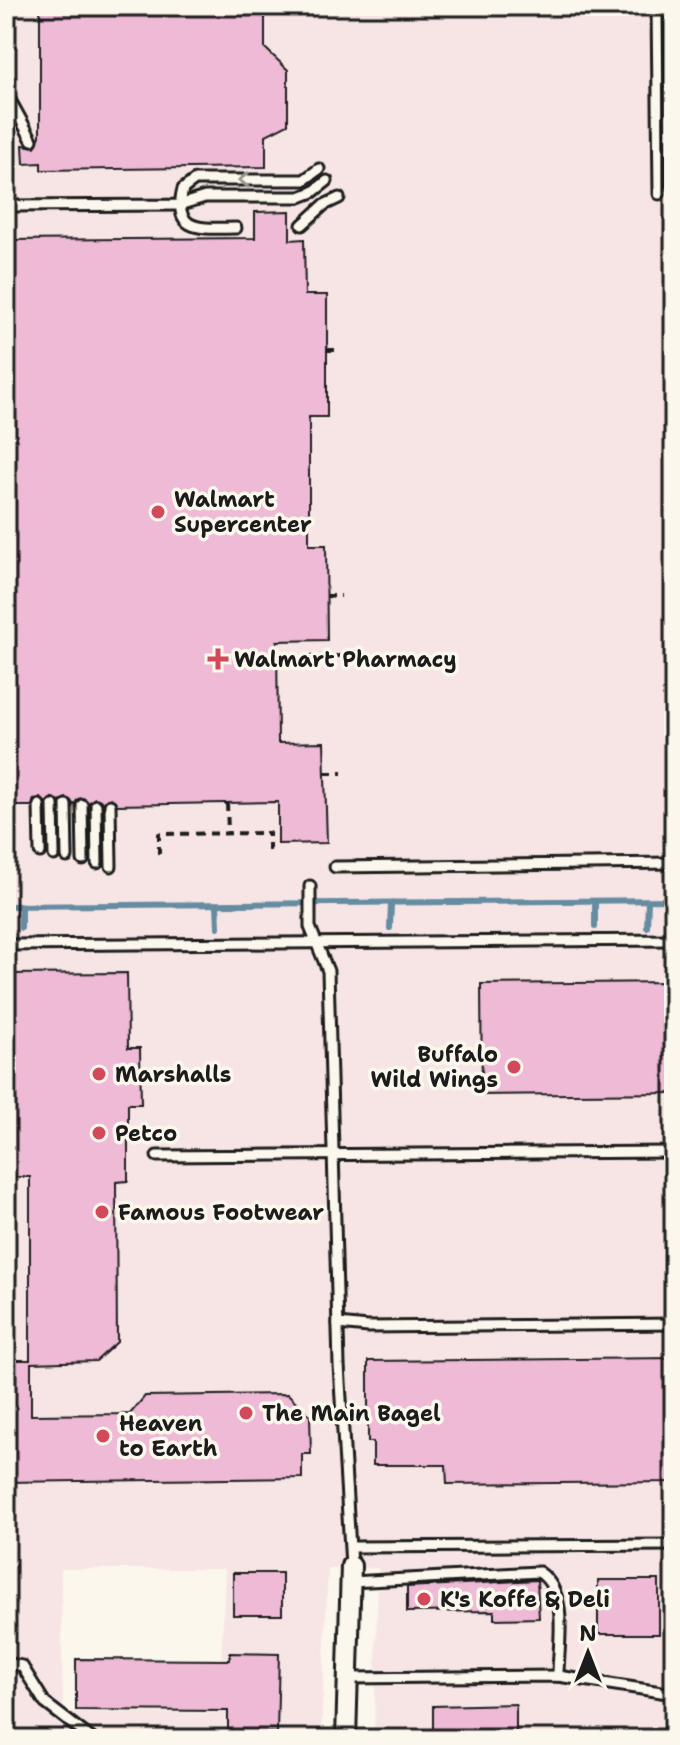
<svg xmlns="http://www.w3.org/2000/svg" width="680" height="1745" font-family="'Shantell Sans',sans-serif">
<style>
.built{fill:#f7e5e5;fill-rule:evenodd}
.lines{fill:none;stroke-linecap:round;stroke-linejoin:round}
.stream{stroke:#668ca1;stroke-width:6}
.building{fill:#eebad6;stroke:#1c1c1c;stroke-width:2}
.lane-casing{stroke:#1c1c1c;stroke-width:15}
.street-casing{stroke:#1c1c1c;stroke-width:24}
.path{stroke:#1c1c1c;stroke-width:4;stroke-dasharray:8 6;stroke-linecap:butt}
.lane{stroke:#fbf7ec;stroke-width:9}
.street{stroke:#fbf7ec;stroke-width:18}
.oneway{stroke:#97948e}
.poi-dot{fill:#d1495b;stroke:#fbf7ec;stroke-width:3}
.labels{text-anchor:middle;stroke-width:7;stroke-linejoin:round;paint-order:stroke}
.poi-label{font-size:22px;font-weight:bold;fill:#1c1c1c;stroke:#fbf7ec;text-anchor:start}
</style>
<rect width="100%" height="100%" fill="#fbf7ec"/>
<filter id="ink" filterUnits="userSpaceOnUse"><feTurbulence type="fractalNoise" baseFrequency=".0125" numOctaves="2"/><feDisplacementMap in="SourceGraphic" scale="16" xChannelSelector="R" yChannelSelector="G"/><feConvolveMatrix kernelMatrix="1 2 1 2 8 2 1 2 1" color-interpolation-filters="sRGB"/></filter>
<g filter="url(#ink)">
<!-- built -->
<path class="built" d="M6,6H674V1739H374L378,1568L328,1569L321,1739H6ZM61,1569H225L219,1713L63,1712Z"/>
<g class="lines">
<!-- stream -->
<g class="stream">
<polyline points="217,905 218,927"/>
<polyline points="6,906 674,900"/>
<polyline points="21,908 21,928"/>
<polyline points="595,927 595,901"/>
<polyline points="647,927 648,901"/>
<polyline points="390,928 391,904"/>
</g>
</g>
<!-- building -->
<g class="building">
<polygon points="40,6 265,6 265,48 288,70 288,124 266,135 266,167 41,170 41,163 24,164 23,145 35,147 40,136"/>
<polygon points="290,211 290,240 304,239 305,295 327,295 327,417 309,417 309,545 326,545 327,640 277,641 278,743 324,742 327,843 278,844 278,802 117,805 111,798 103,803 95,798 89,803 83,798 78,799 74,805 67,798 60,801 52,798 46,803 40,798 34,799 32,806 6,806 6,240 255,238 255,212"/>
<polygon points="127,973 128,1048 140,1048 141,1104 128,1104 128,1181 116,1182 117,1342 96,1361 31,1363 31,1415 130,1414 145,1396 288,1394 310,1416 311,1454 302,1454 302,1478 6,1482 6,1360 30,1360 30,1177 6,1177 6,974"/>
<polygon points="674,982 674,1093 482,1095 481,984"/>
<polygon points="674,1358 674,1482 447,1484 446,1465 373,1465 373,1442 368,1442 368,1361"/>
<rect x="233" y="1573" width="49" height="42"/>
<polygon points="537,1580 539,1618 494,1619 494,1611 407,1612 407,1587"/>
<rect x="598" y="1580" width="61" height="54"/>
<polygon points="230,1653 279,1654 277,1733 228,1732 228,1711 76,1710 76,1659 230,1660"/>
<polygon points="516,1704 516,1739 433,1739 433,1706"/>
</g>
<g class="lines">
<!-- lane casing -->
<g class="lane-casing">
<g id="lane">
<polyline points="657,6 659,194"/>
<polyline points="6,93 32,140"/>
<polyline points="6,206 179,205 205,197 300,197 313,192 327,181"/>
<polyline points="302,225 324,205 339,198"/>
<path d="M236,228C204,228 171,234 183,189L195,180H304L319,169"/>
<polyline points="39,805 40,852"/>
<polyline points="53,805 54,855"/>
<polyline points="66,805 67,857"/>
<polyline points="82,805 83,860"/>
<polyline points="96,805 97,863"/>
<polyline points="110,805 111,866"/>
<polyline points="335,867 674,863"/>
<polyline points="310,886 310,927 328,971 339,1365 351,1566"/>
<polyline points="6,945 674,940"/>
<polyline points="157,1156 674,1152"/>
<polyline points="338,1324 368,1327 674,1324"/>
<polyline points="352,1547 674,1545"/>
<path d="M351,1582L539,1572C570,1594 558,1641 558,1676"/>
<polyline points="6,1663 22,1666 45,1703 92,1739"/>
<polyline points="349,1678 558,1676 674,1694"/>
</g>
</g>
<!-- street casing -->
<g class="street-casing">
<polyline id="street" points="346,1739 351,1566"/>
</g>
<!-- path -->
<g class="path">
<polyline points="327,350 339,350"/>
<polyline points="326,596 341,596"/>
<polyline points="277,657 341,656"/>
<polyline points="325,773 342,773"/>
<polyline points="227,803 228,833"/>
<polyline points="159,854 159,834 269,833 269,854"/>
</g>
<!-- lane -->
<use href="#lane" class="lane"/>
<!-- street -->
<use href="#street" class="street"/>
</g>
<!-- one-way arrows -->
<defs><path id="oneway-chevron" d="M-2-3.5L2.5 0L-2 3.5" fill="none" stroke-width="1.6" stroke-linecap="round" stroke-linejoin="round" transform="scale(2)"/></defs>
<use class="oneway" href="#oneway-chevron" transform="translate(244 180) rotate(180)"/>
</g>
<!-- markers -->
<g class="poi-dot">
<circle cx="158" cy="512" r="8"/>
<path d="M214 647h8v8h8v8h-8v8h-8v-8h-8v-8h8z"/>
<circle cx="514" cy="1067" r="8"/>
<circle cx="99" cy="1074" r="8"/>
<circle cx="99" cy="1133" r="8"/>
<circle cx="102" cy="1212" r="8"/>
<circle cx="246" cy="1413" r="8"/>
<circle cx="103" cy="1436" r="8"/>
<circle cx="424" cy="1599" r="8"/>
</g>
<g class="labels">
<!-- poi labels -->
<g class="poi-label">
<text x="174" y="507">Walmart<tspan x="174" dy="25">Supercenter</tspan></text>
<text x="234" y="667">Walmart Pharmacy</text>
<text x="498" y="1062" text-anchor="end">Buffalo<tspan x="498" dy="25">Wild Wings</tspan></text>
<text x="115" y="1082">Marshalls</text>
<text x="115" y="1141">Petco</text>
<text x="118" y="1220">Famous Footwear</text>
<text x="262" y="1421">The Main Bagel</text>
<text x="119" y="1431">Heaven<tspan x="119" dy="25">to Earth</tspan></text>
<text x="440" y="1607">K's Koffe &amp; Deli</text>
</g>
</g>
<!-- margin -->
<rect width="680" height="1745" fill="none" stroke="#fbf7ec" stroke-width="32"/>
<rect x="16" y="16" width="648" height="1713" fill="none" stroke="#1c1c1c" stroke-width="3" filter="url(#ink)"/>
<!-- north arrow -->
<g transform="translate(588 1653)" stroke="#fbf7ec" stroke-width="6" paint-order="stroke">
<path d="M0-6L14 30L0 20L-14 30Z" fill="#1c1c1c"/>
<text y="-12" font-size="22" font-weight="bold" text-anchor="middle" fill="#1c1c1c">N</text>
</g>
</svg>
